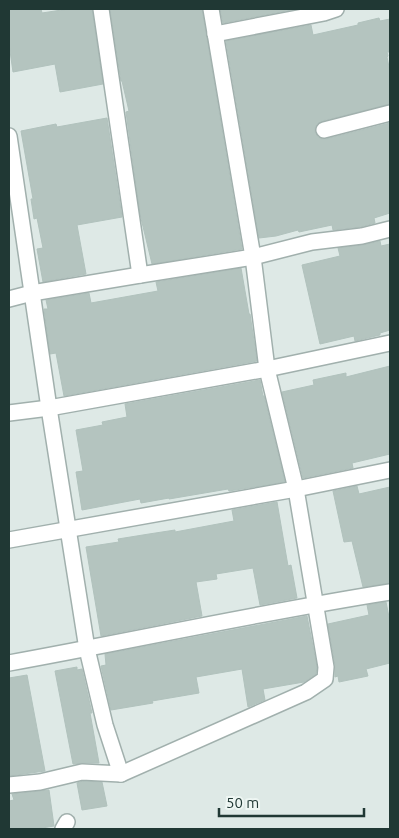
<svg xmlns="http://www.w3.org/2000/svg" width="399" height="838" font-family="Ubuntu,sans-serif">
<style>
.building{fill:#b4c4bf;stroke:#b1c2bd}
.lines{fill:none;stroke-linecap:round;stroke-linejoin:round}
.minor-casing{stroke:#a1b0ad;stroke-width:18}
.minor{stroke:#fff;stroke-width:15}
</style>
<rect width="100%" height="100%" fill="#dee9e6"/>
<!-- building -->
<g class="building">
<polygon points="9,9 41,9 42,13 68,9 92,9 103,84 60,92 55,64 13,72 9,44"/>
<polygon points="110,9 202,9 242,249 152,264 140,214 126,112 129,111 122,81 121,81"/>
<polygon points="220,9 296,9 223,23"/>
<polygon points="379,18 380,21 390,19 390,52 387,52 388,56 387,57 390,72 390,104 322,121 317,124 315,128 315,132 318,137 322,139 326,139 390,123 390,213 374,218 375,223 360,227 333,230 332,225 299,232 298,230 276,236 259,238 226,41 311,25 313,35 358,25 358,23"/>
<polygon points="107,118 122,217 77,225 86,274 43,282 37,249 43,248 37,218 34,219 31,199 33,199 21,131 56,124 57,127"/>
<polygon points="380,241 381,246 390,244 390,330 380,333 380,335 355,341 354,336 320,344 302,265 340,256 338,248 363,245"/>
<polygon points="241,268 249,314 250,314 257,361 64,396 56,353 50,354 44,309 48,309 46,300 89,293 91,303 158,291 156,282"/>
<polygon points="390,366 390,454 352,463 353,468 303,478 282,392 314,385 313,380 346,373 346,377"/>
<polygon points="260,380 263,396 264,396 285,482 229,491 228,489 169,499 169,498 141,503 140,499 82,510 76,472 83,471 76,430 103,425 102,422 127,417 125,404"/>
<polygon points="357,486 359,494 390,487 390,583 363,587 352,541 344,542 333,491"/>
<polygon points="277,502 288,566 291,565 297,598 260,605 253,568 216,574 217,579 196,582 202,616 101,636 86,547 119,542 118,539 149,534 175,530 175,532 234,521 232,510"/>
<polygon points="386,602 390,622 390,663 366,669 368,676 339,682 338,676 335,677 335,665 328,624 369,615 367,605"/>
<polygon points="307,616 317,667 316,674 304,682 263,689 265,700 248,707 242,669 196,677 199,693 152,701 153,703 111,710 101,666 106,665 105,654"/>
<polygon points="77,667 77,670 82,669 92,713 90,713 99,763 82,763 73,764 55,671"/>
<polygon points="27,675 45,771 9,776 9,678"/>
<polygon points="83,781 102,782 107,806 82,810 77,783"/>
<polygon points="49,790 54,826 36,829 9,829 9,801 14,800 12,794"/>
</g>
<g class="lines">
<!-- minor casing -->
<g class="minor-casing">
<g id="minor">
<polyline points="101,9 140,275"/>
<polyline points="215,34 324,13 336,9"/>
<polyline points="324,130 390,113"/>
<polyline points="9,136 49,408 87,649 105,725 121,774 82,772 40,782 9,785"/>
<polyline points="9,299 32,293 140,275 253,257 312,242 362,236 390,229"/>
<polyline points="9,413 49,408 267,369 390,343"/>
<polyline points="9,540 296,489 390,470"/>
<path d="M9,663C136,640 262,612 390,592"/>
<polyline points="121,774 306,692 325,679 326,667 296,489 267,369 253,257 211,9"/>
<polyline points="63,829 67,822"/>
</g>
</g>
<!-- minor -->
<use href="#minor" class="minor"/>
</g>
<!-- border -->
<rect width="399" height="838" fill="none" stroke="#203834" stroke-width="20"/>
<!-- scale -->
<path d="M219 808v8h145v-8" fill="none" stroke="#203834" stroke-width="2.5"/>
<text x="226" y="808" font-size="15" fill="#203834" stroke="#eef6f3" stroke-width="4" paint-order="stroke">50 m</text>
</svg>
